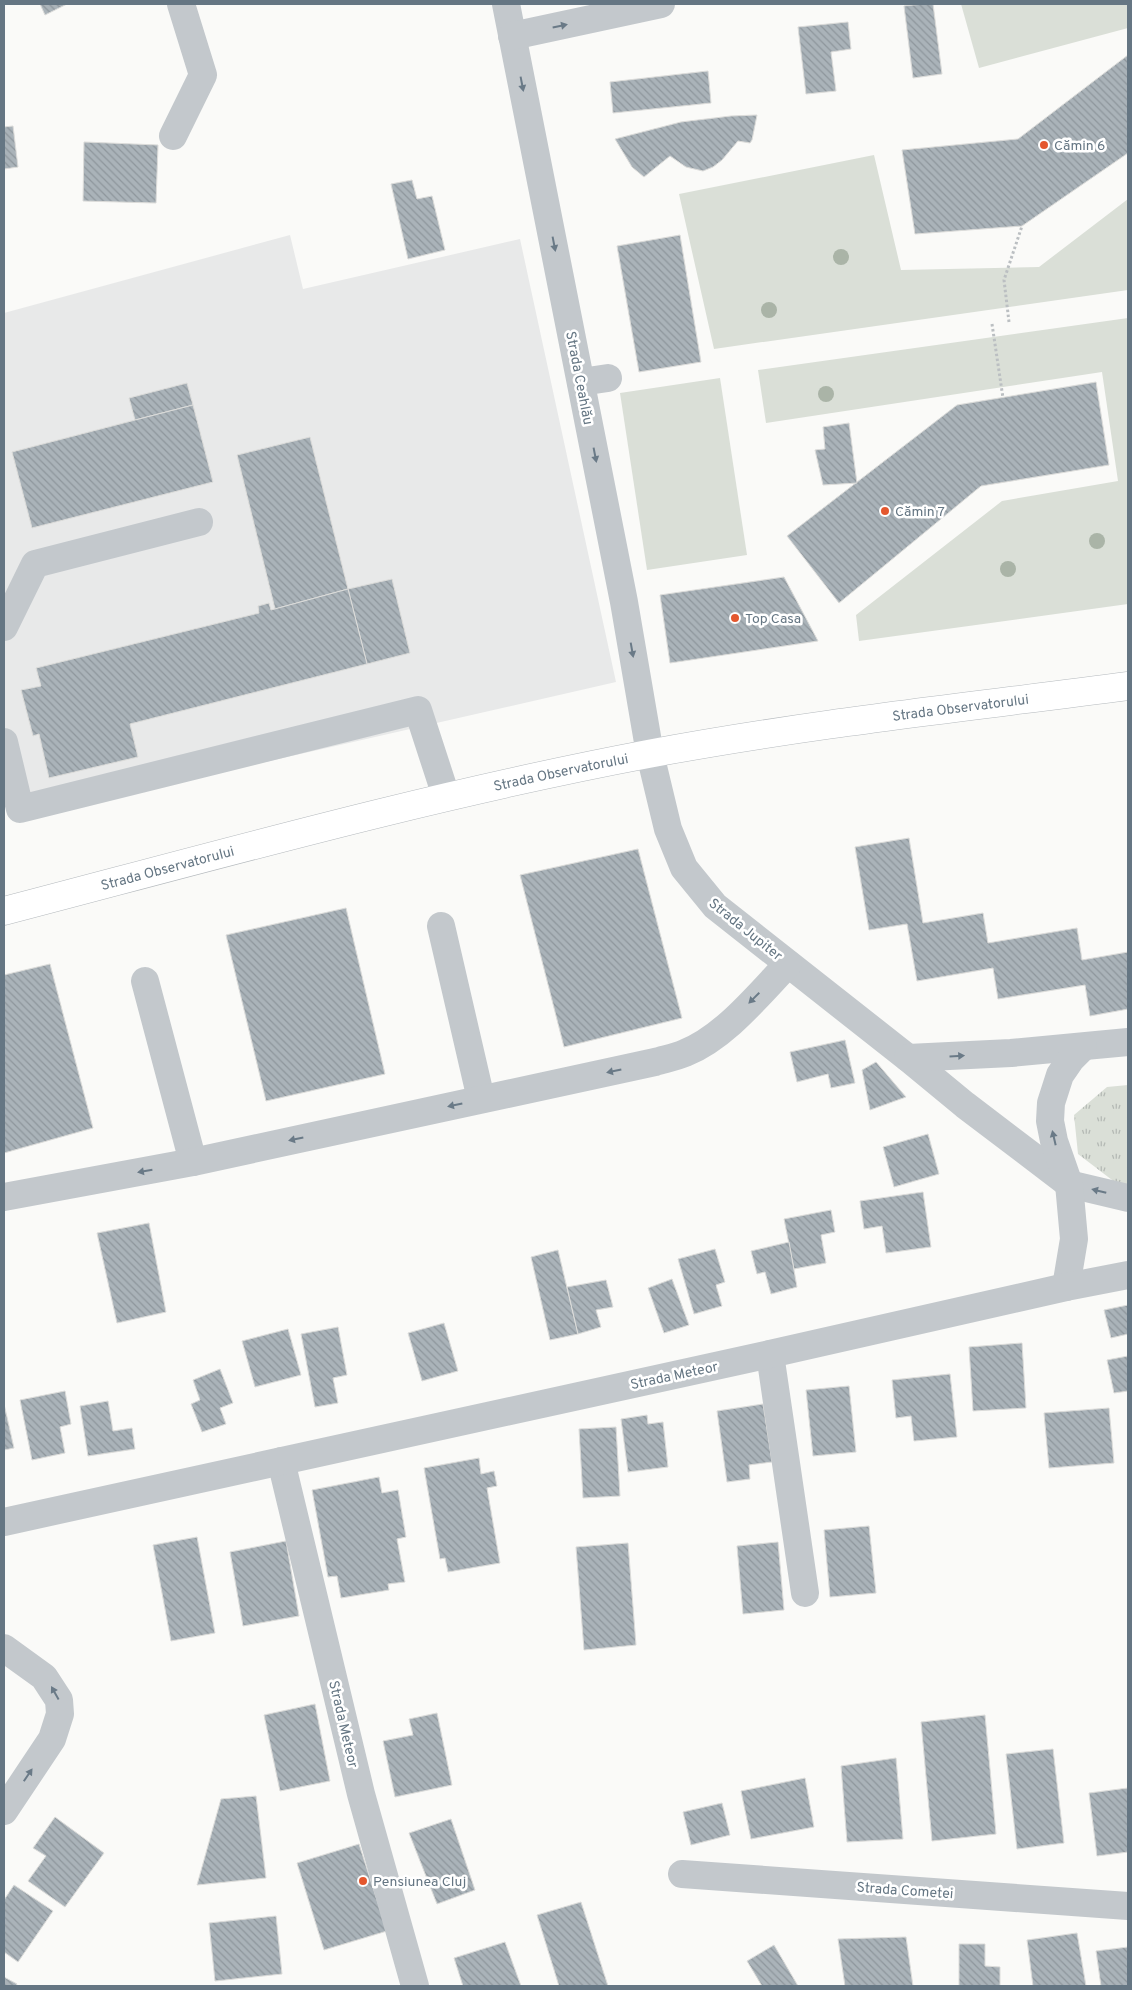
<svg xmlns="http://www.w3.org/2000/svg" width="1132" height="1990" font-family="Overpass,sans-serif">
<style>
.built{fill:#e8e9e9}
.grass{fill:#dadfd7}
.park{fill:url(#park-tufts)}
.building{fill:url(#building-back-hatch);stroke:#dcdcda}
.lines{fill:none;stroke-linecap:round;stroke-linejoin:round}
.major-casing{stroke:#b5babe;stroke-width:29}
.path{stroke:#bbbfc2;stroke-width:3;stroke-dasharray:2.5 2.5;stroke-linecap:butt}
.minor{stroke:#c3c8cc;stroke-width:28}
.major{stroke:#fff;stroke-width:28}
.tree{fill:#aab4a7}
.oneway{fill:#6a7a87}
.poi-dot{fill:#e4572e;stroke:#fff;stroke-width:2}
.labels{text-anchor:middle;stroke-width:5;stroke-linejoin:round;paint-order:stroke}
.poi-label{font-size:14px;fill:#657683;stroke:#fff;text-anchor:start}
.street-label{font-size:14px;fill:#657683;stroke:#fff}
</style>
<defs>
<pattern id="park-tufts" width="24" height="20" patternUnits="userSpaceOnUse" patternTransform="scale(1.25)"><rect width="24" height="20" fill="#dadfd7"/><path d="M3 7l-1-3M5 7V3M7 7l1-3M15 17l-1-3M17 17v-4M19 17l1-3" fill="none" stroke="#b4b9b4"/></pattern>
<pattern id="building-back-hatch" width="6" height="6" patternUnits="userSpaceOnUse" patternTransform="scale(1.25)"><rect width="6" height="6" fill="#aab3b9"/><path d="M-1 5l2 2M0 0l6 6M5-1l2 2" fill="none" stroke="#8e969c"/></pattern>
</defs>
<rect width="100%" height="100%" fill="#fafaf8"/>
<!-- built -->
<polygon class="built" points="290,235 303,289 520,239 616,682 11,820 4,791 4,313"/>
<!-- grass -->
<g class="grass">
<polygon points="961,4 1128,4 1128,28 979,68"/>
<polygon points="874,155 901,270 1039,267 1128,199 1128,290 714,349 679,194"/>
<polygon points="1128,318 1128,604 859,641 856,615 1002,501 1118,481 1102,372 766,423 758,370"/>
<polygon points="720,378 747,555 647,570 620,393"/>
</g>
<!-- park -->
<polygon class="park" points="1128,1085 1128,1187 1116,1183 1078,1154 1074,1115 1107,1087"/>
<!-- building -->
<g class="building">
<polygon points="40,4 67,4 45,15"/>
<polygon points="923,4 933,4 942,74 913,78 904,6"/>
<polygon points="848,22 851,49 831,52 836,91 806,94 798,27"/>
<polygon points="1128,55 1128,153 1022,226 915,234 902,150 1018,139"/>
<polygon points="708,71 711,103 613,113 610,82"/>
<polygon points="757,115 752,140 750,143 738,141 722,160 713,167 703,171 686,167 670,156 644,177 632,167 615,139 681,122 731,116"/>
<polygon points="13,126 18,167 4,169 4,127"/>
<polygon points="84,142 158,145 156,203 83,201"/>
<polygon points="412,180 417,199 432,196 445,250 408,259 391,184"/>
<polygon points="680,235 701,362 639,372 617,246"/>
<polygon points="1096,382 1109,465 981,486 839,603 787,536 957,405"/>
<polygon points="187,383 193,405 135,420 129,398"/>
<polygon points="193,405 213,482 32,528 12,452"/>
<polygon points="849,423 857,483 823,485 815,450 825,449 823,427"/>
<polygon points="310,437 348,589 275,609 237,455"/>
<polygon points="784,577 818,641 670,663 660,595"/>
<polygon points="392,579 410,653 367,664 348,589"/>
<polygon points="348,589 367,664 130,724 138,757 49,778 39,734 33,736 21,690 41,686 36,668 259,613 258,606 269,603 271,610"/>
<polygon points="909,838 923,923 983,913 988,943 1077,928 1082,960 1128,952 1128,1009 1090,1016 1085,985 998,999 993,968 917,981 907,924 869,930 855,847"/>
<polygon points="638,849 682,1018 564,1047 520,875"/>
<polygon points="346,908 385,1074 266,1101 226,935"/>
<polygon points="50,964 93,1128 4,1153 4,975"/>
<polygon points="845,1040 855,1083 831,1088 828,1074 797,1082 790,1052"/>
<polygon points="876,1062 906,1097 870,1110 862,1070"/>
<polygon points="928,1134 939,1174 894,1187 883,1147"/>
<polygon points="923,1192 931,1247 886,1253 882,1226 864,1229 860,1201"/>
<polygon points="831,1210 835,1232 821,1235 826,1263 794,1269 784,1219"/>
<polygon points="149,1223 166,1312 117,1323 97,1233"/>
<polygon points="789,1242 797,1287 771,1294 765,1272 757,1274 751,1251"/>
<polygon points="715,1249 725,1282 716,1285 722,1306 694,1314 678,1259"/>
<polygon points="558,1250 578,1334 550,1340 531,1257"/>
<polygon points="672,1279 689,1325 664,1333 648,1288"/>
<polygon points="606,1280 613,1307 596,1310 601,1327 578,1334 567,1287"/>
<polygon points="1128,1305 1128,1334 1111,1338 1104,1310"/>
<polygon points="444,1323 458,1371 422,1381 408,1333"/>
<polygon points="338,1327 347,1375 333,1378 338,1403 315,1407 301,1334"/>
<polygon points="288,1329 301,1375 255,1387 242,1341"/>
<polygon points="1022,1343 1026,1408 973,1411 969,1347"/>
<polygon points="1128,1356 1128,1391 1114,1393 1107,1360"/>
<polygon points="220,1369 233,1403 220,1408 226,1424 202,1432 191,1404 200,1400 193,1380"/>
<polygon points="950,1374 957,1437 914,1441 911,1416 896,1418 892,1380"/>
<polygon points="849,1386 856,1452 813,1456 806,1390"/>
<polygon points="65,1391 71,1424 60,1427 65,1453 32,1460 20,1400"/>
<polygon points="108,1401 113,1431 132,1428 135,1449 88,1456 80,1406"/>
<polygon points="4,1404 14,1448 4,1450"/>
<polygon points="763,1404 772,1462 749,1465 750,1479 727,1482 717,1411"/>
<polygon points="1109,1408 1114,1463 1049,1468 1044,1413"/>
<polygon points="647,1415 648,1424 663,1422 668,1467 628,1472 621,1419"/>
<polygon points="616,1427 620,1496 583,1498 579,1429"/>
<polygon points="479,1458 481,1474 494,1471 497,1486 487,1488 500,1563 448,1572 445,1558 440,1559 424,1468"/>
<polygon points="379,1477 382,1493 398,1490 406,1537 397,1539 405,1582 388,1584 389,1590 341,1598 337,1576 328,1577 312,1490"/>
<polygon points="869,1526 876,1593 830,1597 824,1530"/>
<polygon points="197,1537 215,1633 171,1641 153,1545"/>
<polygon points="286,1541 299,1616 243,1626 230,1552"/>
<polygon points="778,1542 784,1610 743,1614 737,1546"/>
<polygon points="628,1543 636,1645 584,1650 576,1547"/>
<polygon points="315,1704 330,1781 280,1791 264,1715"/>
<polygon points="437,1713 452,1785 395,1797 383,1741 413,1735 409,1719"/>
<polygon points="985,1715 996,1834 932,1841 921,1722"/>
<polygon points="1053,1749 1064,1843 1017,1849 1006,1754"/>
<polygon points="896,1758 903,1839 847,1842 841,1766"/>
<polygon points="805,1778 814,1827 751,1839 741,1791"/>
<polygon points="1128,1788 1128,1852 1097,1856 1089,1793"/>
<polygon points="256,1796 266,1878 197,1885 221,1799"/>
<polygon points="722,1803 730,1835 691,1845 683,1812"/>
<polygon points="55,1817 104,1853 65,1907 28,1881 46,1856 33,1848"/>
<polygon points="451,1819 475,1890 437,1904 409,1833"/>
<polygon points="359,1844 387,1931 324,1950 297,1863"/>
<polygon points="14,1885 53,1911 18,1962 4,1952 4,1900"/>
<polygon points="581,1902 608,1986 559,1986 537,1915"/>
<polygon points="276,1916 282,1974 215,1981 209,1923"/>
<polygon points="1077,1933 1086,1986 1033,1986 1027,1940"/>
<polygon points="906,1937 913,1986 845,1986 838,1939"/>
<polygon points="505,1942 521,1986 463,1986 454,1958"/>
<polygon points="959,1944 985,1944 985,1966 1000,1967 1000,1986 959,1986"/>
<polygon points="774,1945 798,1986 762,1986 747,1961"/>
<polygon points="1128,1947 1128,1986 1101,1986 1096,1951"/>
<polygon points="4,1977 17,1984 16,1986 4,1986"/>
</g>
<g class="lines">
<!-- major casing -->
<g class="major-casing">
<g id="major">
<path id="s1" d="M4,911C218,855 431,795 648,754C807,724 968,707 1128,686"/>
</g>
</g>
<!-- path -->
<g class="path">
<polyline points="1009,322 1004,280 1022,226"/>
<polyline points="992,324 1003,398"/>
</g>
<!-- minor -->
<g class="minor">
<polyline points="506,4 624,602 650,754 668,829 684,868 715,906 908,1058 965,1105 1069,1184 1128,1198"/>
<polyline points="512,36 661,4"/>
<polyline points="173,136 203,75 181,4"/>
<polyline points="581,382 608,378"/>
<polyline points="4,627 35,564 199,522"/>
<polyline points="4,742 20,809 418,710 446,796"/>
<polyline points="441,926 481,1099"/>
<polyline points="145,981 193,1162"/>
<polyline points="908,1058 1011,1053 1128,1042"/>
<path d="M4,1197L193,1162L655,1062C665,1059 676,1057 685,1053C725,1037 759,994 788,964"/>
<polyline points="1066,1287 1074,1239 1069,1184 1054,1141 1050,1121 1051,1103 1060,1075 1071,1059 1083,1047"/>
<polyline points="770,1354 805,1593"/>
<polyline points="281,1461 361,1794 415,1986"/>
<polyline points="4,1522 770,1354 1066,1287 1128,1275"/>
<polyline points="4,1648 44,1677 59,1700 60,1714 52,1739 4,1811"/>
<polyline points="682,1874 1128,1906"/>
</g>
<!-- major -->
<use href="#major" class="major"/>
</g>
<!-- trees -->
<g class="tree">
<circle cx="841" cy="257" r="8"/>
<circle cx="769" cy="310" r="8"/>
<circle cx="826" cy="394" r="8"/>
<circle cx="1097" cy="541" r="8"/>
<circle cx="1008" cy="569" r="8"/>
</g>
<!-- one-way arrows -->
<defs><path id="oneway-solid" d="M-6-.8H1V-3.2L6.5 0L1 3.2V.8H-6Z" transform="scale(1.25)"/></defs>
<g class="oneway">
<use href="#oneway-solid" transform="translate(560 26) rotate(-12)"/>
<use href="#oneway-solid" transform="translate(522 84) rotate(79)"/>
<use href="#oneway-solid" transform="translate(554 244) rotate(79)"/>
<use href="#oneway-solid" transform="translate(595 455) rotate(79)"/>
<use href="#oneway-solid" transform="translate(632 650) rotate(80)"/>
<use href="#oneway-solid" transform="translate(754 998) rotate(135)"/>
<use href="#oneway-solid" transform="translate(957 1056) rotate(-3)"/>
<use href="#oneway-solid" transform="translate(614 1071) rotate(168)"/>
<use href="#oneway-solid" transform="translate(455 1105) rotate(168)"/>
<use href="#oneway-solid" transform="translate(1054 1138) rotate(-103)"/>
<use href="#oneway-solid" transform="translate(296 1139) rotate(168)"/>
<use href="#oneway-solid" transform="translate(145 1171) rotate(170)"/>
<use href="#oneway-solid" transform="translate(1099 1191) rotate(-166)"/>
<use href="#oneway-solid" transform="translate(55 1693) rotate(-119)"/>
<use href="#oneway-solid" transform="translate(28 1775) rotate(-56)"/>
</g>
<!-- markers -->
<g class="poi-dot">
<circle cx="1044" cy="145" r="5"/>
<circle cx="885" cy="511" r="5"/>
<circle cx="735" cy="618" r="5"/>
<circle cx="363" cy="1881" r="5"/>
</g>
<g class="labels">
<!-- poi labels -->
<g class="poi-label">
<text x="1054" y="150">Cămin 6</text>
<text x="895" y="516">Cămin 7</text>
<text x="745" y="623">Top Casa</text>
<text x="373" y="1886">Pensiunea Cluj</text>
</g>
<!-- street labels -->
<g class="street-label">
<text transform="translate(580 378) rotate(79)" y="5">Strada Ceahlău</text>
<text dy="5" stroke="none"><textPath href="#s1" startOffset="979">Strada Observatorului</textPath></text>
<text dy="5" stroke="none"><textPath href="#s1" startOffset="574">Strada Observatorului</textPath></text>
<text dy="5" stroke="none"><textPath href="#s1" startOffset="169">Strada Observatorului</textPath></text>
<text transform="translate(746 929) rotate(39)" y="5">Strada Jupiter</text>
<text transform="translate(674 1375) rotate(-12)" y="5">Strada Meteor</text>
<text transform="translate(344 1724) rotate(77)" y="5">Strada Meteor</text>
<text transform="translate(905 1890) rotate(4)" y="5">Strada Cometei</text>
</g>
</g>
<!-- border -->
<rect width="1132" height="1990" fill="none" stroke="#657683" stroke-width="10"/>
</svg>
